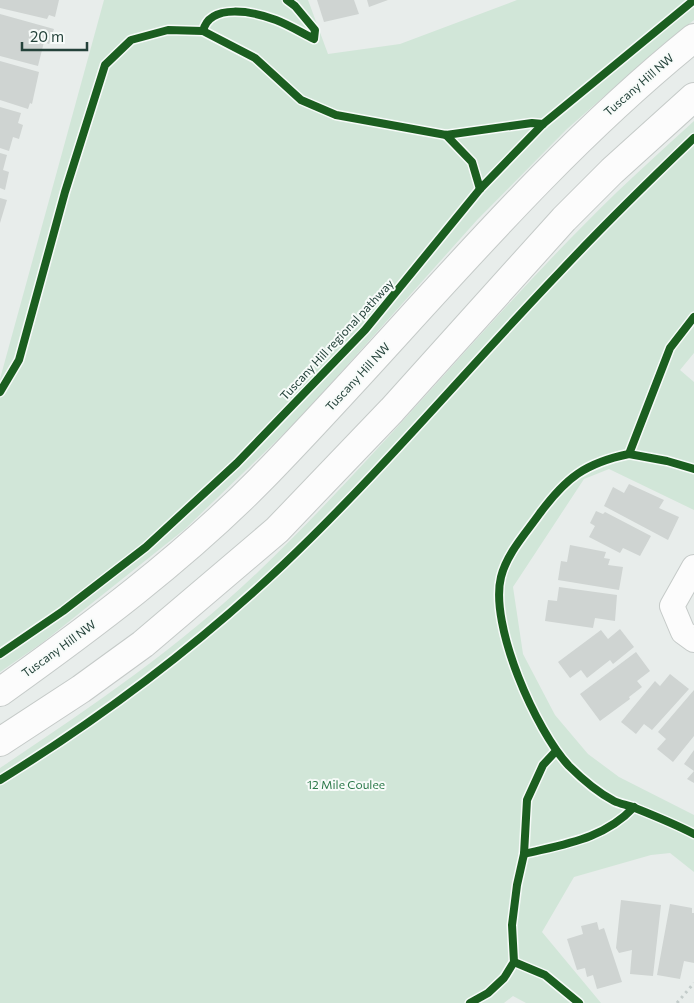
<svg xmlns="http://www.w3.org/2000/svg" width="694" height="1003" font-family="Commissioner,sans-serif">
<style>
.green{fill:#d1e6d8}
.building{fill:#cfd4d2}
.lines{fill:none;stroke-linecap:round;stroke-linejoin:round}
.minor-casing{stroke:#c5cac8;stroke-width:26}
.tertiary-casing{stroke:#c5cac8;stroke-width:30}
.path{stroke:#c3ccca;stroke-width:3;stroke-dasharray:2.5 4;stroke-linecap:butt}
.minor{stroke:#fcfcfc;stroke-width:24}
.tertiary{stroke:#fcfcfc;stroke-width:28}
.cycleway-casing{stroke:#f7fbf9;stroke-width:11}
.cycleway{stroke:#1b5e20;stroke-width:8}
.labels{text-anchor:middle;stroke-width:4;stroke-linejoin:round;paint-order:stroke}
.street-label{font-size:12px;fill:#24423a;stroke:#f7fbf9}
.park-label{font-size:12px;fill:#2d7a4b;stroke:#f7fbf9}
</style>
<rect width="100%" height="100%" fill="#e8edeb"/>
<!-- green -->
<g class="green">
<polygon points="104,0 308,0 328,54 400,44 517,0 694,0 694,20 660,47 567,129 477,220 301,417 185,529 42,643 0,672 0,379"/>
<path d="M694,121V353L680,370L694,382V510L609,469L584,479L513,587L523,654L555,715L588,754L619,777L694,815V872L670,853L651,855L574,877L542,932L601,1003H526L513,996L504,1003H0V768C90,708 180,647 259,571C384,451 492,313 617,192C642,168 668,145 694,121Z"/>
</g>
<!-- building -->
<g class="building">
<polygon points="0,0 59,0 55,17 49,15 47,19 0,8"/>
<polygon points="317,0 354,0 359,14 324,22"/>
<polygon points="367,0 388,0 369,7"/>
<polygon points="0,14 54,29 49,44 44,42 38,66 0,56"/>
<polygon points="0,61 39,72 32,104 30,103 28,109 0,100"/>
<polygon points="0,107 21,113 18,123 23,125 19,139 13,137 9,151 0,148"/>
<polygon points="0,153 7,155 3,170 9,172 5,190 0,188"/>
<polygon points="0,198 7,200 0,223"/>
<polygon points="629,484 664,500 659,508 679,517 668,540 604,506 613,487 624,493"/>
<polygon points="596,511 603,514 605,512 651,536 640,556 623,548 620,553 589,537 595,526 590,523"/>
<polygon points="570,545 606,552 604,558 610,559 608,565 623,567 619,590 558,580 561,561 567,562"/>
<polygon points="559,587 617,595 615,621 595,618 593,628 545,621 548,600 557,601"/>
<polygon points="620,629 634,647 613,664 610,660 587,678 581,670 570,678 558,662 601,630 608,639"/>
<polygon points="636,652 650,671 637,681 642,687 629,697 630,699 600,721 580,694"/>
<polygon points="670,674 689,689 652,730 644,724 636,734 621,722 655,681 660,686"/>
<polygon points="694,690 694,736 673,762 657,749 666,739 658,732"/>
<polygon points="694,750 694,783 687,779 694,771 684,764"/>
<polygon points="621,900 661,905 653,976 630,974 632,950 619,953 616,948"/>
<polygon points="670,904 692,908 692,913 694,913 694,963 684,961 680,979 657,975"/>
<polygon points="597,922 599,930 604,928 622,982 597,989 593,975 587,977 585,968 577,970 567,939 583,934 581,926"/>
</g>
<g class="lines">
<!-- minor casing -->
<g class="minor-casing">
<polyline id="minor" points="694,567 672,606 683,632 694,640"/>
</g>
<!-- tertiary casing -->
<g class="tertiary-casing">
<g id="tertiary">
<path d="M0,692C91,627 182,559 260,480C405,332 533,168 694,38"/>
<polyline points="0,742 81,689 143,644 277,530 392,410 564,219 612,171 694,97"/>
</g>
</g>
<!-- path -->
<polyline class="path" points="677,1003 694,983"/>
<!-- minor -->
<use href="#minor" class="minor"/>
<!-- tertiary -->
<use href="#tertiary" class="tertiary"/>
<!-- cycleway casing -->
<g class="cycleway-casing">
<g id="cycleway">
<path d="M203,31C210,2 255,12 276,20C289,25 302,33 314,39L315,30L295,6L287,0"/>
<polyline points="446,135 472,162 480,189"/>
<path d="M694,317L670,348L629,454C585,463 566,478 540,513C526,533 507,553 501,577C489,625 536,731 569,766C582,779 597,792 614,801C620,804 628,805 635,808C655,816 675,824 694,834"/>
<polyline points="0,392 19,360 65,192 105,65 131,40 168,30 203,31 255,58 301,100 336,115 446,135 532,123 543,124"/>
<polyline points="629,454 667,461 694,469"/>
<polyline points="0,654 63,611 146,547 237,463 365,330 480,189 543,124 694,0"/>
<path d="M0,780C101,718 197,646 284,564C381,472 467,369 559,273C602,227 648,182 694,138"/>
<path d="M524,854C565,844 604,839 634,807"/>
<polyline points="514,962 545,975 579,1003"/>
<polyline points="470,1003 488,993 504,978 514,962 512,925 517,885 524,854 527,800 543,765 556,751"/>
</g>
</g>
<!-- cycleway -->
<use href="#cycleway" class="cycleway"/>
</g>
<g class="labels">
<!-- street labels -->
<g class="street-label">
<text transform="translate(639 85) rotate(-41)" y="4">Tuscany Hill NW</text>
<text transform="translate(337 340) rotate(-47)" y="4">Tuscany Hill regional pathway</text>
<text transform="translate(358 377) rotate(-47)" y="4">Tuscany Hill NW</text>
<text transform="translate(59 649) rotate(-36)" y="4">Tuscany Hill NW</text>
</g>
<!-- park labels -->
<g class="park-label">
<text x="346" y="789">12 Mile Coulee</text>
</g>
</g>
<!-- scale -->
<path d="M22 42v8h65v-8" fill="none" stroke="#24423a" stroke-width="2.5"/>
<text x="30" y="42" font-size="15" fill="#24423a" stroke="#f7fbf9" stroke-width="4" paint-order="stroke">20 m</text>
</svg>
